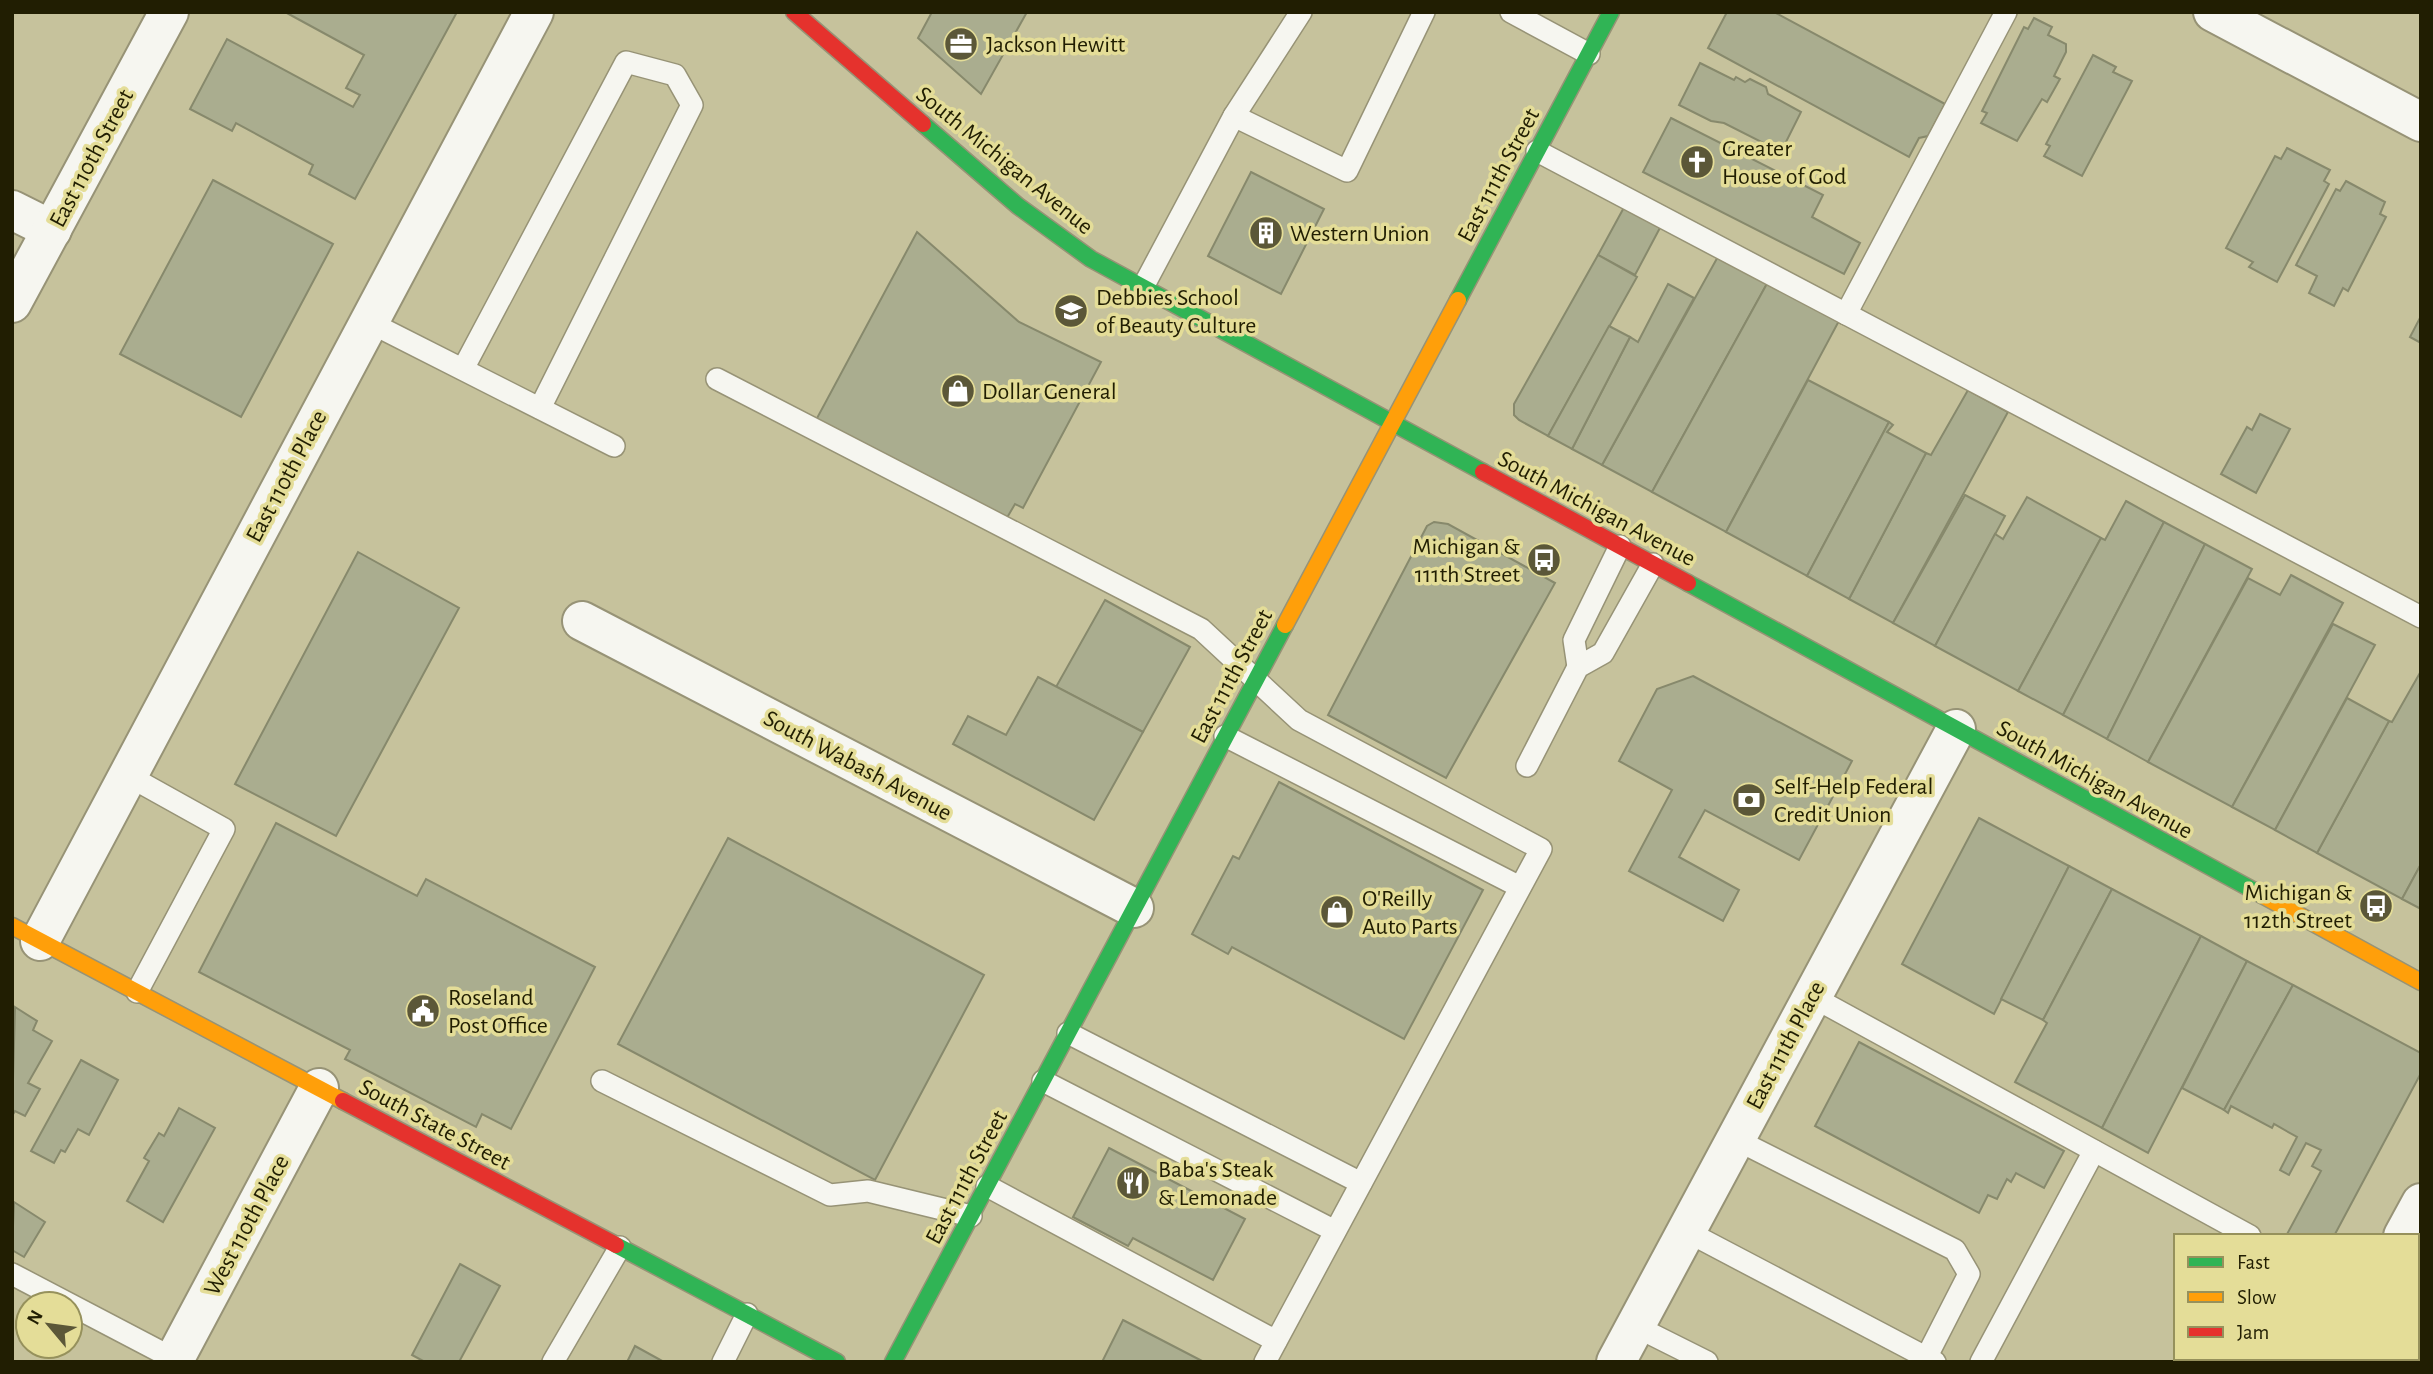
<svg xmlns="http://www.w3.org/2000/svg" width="2433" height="1374" font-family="'Alegreya Sans',sans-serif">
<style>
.building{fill:#aaad8f;stroke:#87896c;stroke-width:2}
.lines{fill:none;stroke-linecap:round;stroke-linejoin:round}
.lane-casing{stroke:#979376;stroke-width:24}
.street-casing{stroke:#979376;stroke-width:42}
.fast-casing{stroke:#979376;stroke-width:19}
.slow-casing{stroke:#979376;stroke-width:19}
.jam-casing{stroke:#979376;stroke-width:19}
.lane{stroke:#f6f6f0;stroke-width:21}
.street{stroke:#f6f6f0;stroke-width:38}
.fast{stroke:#30b455;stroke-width:16}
.slow{stroke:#ff9f0a;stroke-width:16}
.jam{stroke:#e5322d;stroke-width:16}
.labels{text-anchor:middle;stroke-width:7;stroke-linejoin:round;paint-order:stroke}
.poi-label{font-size:24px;fill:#211e02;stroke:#e4dd98;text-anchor:start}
.street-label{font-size:24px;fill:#211e02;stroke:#e4dd98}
</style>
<rect width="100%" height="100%" fill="#c6c29c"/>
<!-- building -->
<g class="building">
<polygon points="285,12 457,12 355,199 309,174 313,165 236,123 232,131 190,109 227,39 353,107 360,95 346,88 364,55"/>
<polygon points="932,12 1027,12 981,94 918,38"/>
<polygon points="1727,12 1774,12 1945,104 1928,136 1919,138 1909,157 1708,48"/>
<polygon points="2034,18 2052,27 2048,35 2066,44 2066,52 2054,76 2060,79 2047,102 2042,99 2017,141 1981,123 1987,113 1982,111 2024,27 2028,29"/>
<polygon points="2093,55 2116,67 2113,72 2132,81 2082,176 2044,156 2050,146 2046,144"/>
<polygon points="1700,63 1734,80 1736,77 1745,82 1750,79 1766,87 1768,94 1801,112 1781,152 1724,123 1711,121 1679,105"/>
<polygon points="1671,118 1823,195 1812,217 1860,243 1844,274 1643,172"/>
<polygon points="2287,148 2330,170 2324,181 2329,184 2277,282 2249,267 2253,262 2226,248 2275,156 2281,159"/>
<polygon points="1251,172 1324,209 1281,294 1208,256"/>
<polygon points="213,180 333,244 241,417 120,354"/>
<polygon points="2346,181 2385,202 2380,214 2386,217 2348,291 2343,288 2334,306 2309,293 2317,276 2296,265 2336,189 2340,191"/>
<polygon points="1627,202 1662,224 1635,275 1598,255"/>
<polygon points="917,232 1019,322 1101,362 1023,508 1015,504 1001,528 816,420"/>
<polygon points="1720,253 1769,280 1652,492 1602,465"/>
<polygon points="1598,255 1637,277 1548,436 1519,420 1514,415 1514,404"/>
<polygon points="1769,280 1840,319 1726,532 1652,492"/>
<polygon points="1668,284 1694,298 1602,465 1572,449 1630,337 1638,342"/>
<polygon points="2421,316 2421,343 2410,337"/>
<polygon points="1609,326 1630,337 1572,449 1548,436"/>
<polygon points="1808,380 1889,422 1807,576 1726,532"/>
<polygon points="1968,390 2008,412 1893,623 1849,599 1926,453 1931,455"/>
<polygon points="2260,414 2290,429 2256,493 2221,474 2247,427 2252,430"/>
<polygon points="1889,422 1893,425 1887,432 1926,453 1849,599 1807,576"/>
<polygon points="1965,495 2005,516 1935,646 1893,623"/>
<polygon points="2027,497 2101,538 2018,691 1935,646 1995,534 2003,539"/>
<polygon points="2126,501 2164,522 2063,715 2018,691 2101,538 2105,540"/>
<polygon points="1434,522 1448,524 1555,583 1446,778 1328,715 1427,526"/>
<polygon points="2164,522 2205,544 2107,739 2063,715"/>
<polygon points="2205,544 2252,569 2148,762 2107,739"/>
<polygon points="358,552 459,608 336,836 235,784"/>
<polygon points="2291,575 2343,603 2232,807 2148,762 2248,578 2280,595"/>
<polygon points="1105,600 1190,647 1143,732 1056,687"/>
<polygon points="2333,624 2375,645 2275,830 2232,807"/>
<polygon points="2421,671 2421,864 2402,899 2317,853 2389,721 2392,722"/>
<polygon points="1693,676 1852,761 1799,860 1705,810 1679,857 1739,890 1723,921 1629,871 1672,790 1619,761 1657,689"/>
<polygon points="1038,677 1143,732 1094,820 953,744 968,716 1006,735"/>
<polygon points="2347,698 2389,721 2317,853 2275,830"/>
<polygon points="1279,782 1483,890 1404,1039 1232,947 1228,954 1192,934 1233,856 1239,859"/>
<polygon points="1979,818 2069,866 1994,1014 1902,964"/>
<polygon points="276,823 417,896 426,879 595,967 511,1129 482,1114 476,1127 345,1059 350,1050 199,972"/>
<polygon points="728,838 984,975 875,1180 618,1044"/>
<polygon points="2421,864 2421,909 2402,899"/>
<polygon points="2069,866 2112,889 2043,1020 2001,999"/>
<polygon points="2112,889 2201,936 2102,1128 2015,1082 2047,1023 2043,1020"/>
<polygon points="2201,936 2247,961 2148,1153 2102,1128"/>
<polygon points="2247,961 2293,985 2224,1110 2182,1088"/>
<polygon points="2293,985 2421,1053 2421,1073 2334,1236 2286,1236 2321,1171 2312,1166 2321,1150 2306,1143 2289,1175 2280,1170 2297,1137 2274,1124 2272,1128 2231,1106 2228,1113 2224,1110"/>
<polygon points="15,1007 37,1021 33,1030 52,1041 28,1083 40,1089 25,1116 15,1111 12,1116"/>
<polygon points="1859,1042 2064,1151 2044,1188 2016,1173 2011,1182 2007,1179 1997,1199 1988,1195 1979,1213 1815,1126"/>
<polygon points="81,1060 118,1080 89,1135 78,1129 65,1152 61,1150 54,1163 31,1151"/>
<polygon points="179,1108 215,1128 163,1222 127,1201 149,1161 144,1158 159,1133 164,1136"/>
<polygon points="1109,1148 1245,1219 1213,1280 1133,1238 1128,1246 1073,1217"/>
<polygon points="14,1202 45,1222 24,1257 12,1250"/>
<polygon points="460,1264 500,1286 459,1362 425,1362 412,1355"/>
<polygon points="1123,1320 1204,1362 1102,1362"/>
<polygon points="635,1346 664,1362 627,1362"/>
</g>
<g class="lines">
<!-- lane casing -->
<g class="lane-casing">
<g id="lane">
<polyline points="1511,12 1589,54"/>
<polyline points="1234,116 1301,12"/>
<polyline points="1537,151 2421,617"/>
<polyline points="1143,287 1234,116 1347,171 1424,12"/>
<polyline points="1846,314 2006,12"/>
<polyline points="369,322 614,446"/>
<polyline points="463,369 626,62 675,75 692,105 540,408"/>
<polyline points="717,379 1201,629 1299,720 1541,849 1265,1362"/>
<polyline points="1578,667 1574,640 1620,546"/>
<polyline points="1225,736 1520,887"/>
<polyline points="1527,766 1578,667 1603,653 1653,564"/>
<polyline points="127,775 224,829 137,992"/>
<polyline points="1811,996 2250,1236"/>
<polyline points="1068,1033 1361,1183"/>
<polyline points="602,1081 830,1195 868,1191 971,1216"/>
<polyline points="1043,1081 1335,1231"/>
<polyline points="1735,1139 1955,1250 1969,1274 1924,1362"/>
<polyline points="987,1186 1276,1341"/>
<polyline points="1686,1231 1935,1362"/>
<polyline points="12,1274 180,1362"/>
<polyline points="1635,1326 1707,1362"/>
<polyline points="2417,1327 2421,1329"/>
<polyline points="553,1362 620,1247"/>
<polyline points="723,1362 747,1314"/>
<polyline points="1981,1362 2094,1151"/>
</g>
</g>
<!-- street casing -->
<g class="street-casing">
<g id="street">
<polyline points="2213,12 2421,122"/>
<polyline points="12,210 52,230"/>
<polyline points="12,303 169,12"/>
<polyline points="582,621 1134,908"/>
<polyline points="40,941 534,12"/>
<polyline points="2403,1236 2421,1203"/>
<polyline points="173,1362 319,1088"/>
<polyline points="1616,1362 1956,729"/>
<polyline points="2336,1362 2338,1358"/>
</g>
</g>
<!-- fast casing -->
<g class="fast-casing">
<g id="fast">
<polyline points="923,124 1018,206 1091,259 1483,472"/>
<polyline points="1458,300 1611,12"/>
<polyline points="1688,583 2262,895"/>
<polyline points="616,1245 837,1362"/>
<polyline points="893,1362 1285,625"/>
</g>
</g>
<!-- slow casing -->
<g class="slow-casing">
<g id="slow">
<polyline points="1285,625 1458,300"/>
<polyline points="2262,895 2421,982"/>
<polyline points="12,926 343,1101"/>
</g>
</g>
<!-- jam casing -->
<g class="jam-casing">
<g id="jam">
<polyline points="794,12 923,124"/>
<polyline points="1483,472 1688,583"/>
<polyline points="343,1101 616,1245"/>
</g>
</g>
<!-- lane -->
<use href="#lane" class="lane"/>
<!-- street -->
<use href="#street" class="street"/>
<!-- fast -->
<use href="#fast" class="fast"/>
<!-- slow -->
<use href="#slow" class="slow"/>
<!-- jam -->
<use href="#jam" class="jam"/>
</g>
<!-- icons -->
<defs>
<g id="office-disc" transform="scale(1.75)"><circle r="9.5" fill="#5b5738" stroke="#e4dd98"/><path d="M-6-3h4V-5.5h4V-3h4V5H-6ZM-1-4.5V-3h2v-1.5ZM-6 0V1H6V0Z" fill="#fff"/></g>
<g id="church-disc" transform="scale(1.75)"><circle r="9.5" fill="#5b5738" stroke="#e4dd98"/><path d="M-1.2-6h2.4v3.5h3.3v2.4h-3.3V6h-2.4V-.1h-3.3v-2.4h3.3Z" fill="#fff"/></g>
<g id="building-disc" transform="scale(1.75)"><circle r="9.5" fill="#5b5738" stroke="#e4dd98"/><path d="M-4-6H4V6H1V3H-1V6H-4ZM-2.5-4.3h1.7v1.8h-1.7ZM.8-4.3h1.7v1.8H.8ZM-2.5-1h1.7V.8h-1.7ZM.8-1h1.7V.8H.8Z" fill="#fff"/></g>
<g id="school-disc" transform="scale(1.75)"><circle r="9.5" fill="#5b5738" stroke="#e4dd98"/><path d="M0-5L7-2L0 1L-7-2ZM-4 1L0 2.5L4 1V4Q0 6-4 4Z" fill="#fff"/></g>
<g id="shop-disc" transform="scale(1.75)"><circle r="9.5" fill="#5b5738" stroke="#e4dd98"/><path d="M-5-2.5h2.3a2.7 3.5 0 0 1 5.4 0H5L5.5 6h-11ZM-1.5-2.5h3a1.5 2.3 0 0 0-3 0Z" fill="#fff"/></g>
<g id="bus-disc" transform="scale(1.75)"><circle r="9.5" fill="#5b5738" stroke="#e4dd98"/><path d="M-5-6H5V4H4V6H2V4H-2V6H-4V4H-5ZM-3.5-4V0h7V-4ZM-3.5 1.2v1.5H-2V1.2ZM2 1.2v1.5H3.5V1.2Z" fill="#fff"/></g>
<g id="bank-disc" transform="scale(1.75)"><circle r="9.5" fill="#5b5738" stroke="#e4dd98"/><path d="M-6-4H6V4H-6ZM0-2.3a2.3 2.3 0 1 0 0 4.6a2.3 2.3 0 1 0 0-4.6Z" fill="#fff"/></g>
<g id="civic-disc" transform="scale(1.75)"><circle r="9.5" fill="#5b5738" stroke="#e4dd98"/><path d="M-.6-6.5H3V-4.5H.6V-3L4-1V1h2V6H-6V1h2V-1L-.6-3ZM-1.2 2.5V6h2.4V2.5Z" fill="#fff"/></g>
<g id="restaurant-disc" transform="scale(1.75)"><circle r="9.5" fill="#5b5738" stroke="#e4dd98"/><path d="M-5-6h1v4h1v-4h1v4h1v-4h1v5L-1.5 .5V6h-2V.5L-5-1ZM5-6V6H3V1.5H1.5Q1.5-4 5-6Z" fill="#fff"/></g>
</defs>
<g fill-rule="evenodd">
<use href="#office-disc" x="961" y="44"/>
<use href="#church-disc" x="1697" y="162"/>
<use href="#building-disc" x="1266" y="233"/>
<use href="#school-disc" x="1071" y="311"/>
<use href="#shop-disc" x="958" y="391"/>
<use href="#bus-disc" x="1544" y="560"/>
<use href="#bank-disc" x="1749" y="800"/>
<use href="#bus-disc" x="2376" y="906"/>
<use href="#shop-disc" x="1337" y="912"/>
<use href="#civic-disc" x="423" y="1011"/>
<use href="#restaurant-disc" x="1133" y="1183"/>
</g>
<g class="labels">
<!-- poi labels -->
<g class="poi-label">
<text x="986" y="52">Jackson Hewitt</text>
<text x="1722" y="156">Greater<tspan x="1722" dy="28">House of God</tspan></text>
<text x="1290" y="241">Western Union</text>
<text x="1096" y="305">Debbies School<tspan x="1096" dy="28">of Beauty Culture</tspan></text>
<text x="982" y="399">Dollar General</text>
<text x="1520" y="554" text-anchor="end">Michigan &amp;<tspan x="1520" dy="28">111th Street</tspan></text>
<text x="1774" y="794">Self-Help Federal<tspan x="1774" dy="28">Credit Union</tspan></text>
<text x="2352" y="900" text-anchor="end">Michigan &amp;<tspan x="2352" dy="28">112th Street</tspan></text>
<text x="1362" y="906">O'Reilly<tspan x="1362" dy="28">Auto Parts</tspan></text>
<text x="448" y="1005">Roseland<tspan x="448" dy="28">Post Office</tspan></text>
<text x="1158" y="1177">Baba's Steak<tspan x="1158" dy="28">&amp; Lemonade</tspan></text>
</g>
<!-- street labels -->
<g class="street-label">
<text transform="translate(91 158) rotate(-62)" y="8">East 110th Street</text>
<text transform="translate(1005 160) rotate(39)" y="8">South Michigan Avenue</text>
<text transform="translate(1498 175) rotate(-62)" y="8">East 111th Street</text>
<text transform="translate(286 476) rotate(-62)" y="8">East 110th Place</text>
<text transform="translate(1597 508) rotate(28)" y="8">South Michigan Avenue</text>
<text transform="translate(1231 676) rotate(-62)" y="8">East 111th Street</text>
<text transform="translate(858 765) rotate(28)" y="8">South Wabash Avenue</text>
<text transform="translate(2095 779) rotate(29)" y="8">South Michigan Avenue</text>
<text transform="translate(1785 1045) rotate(-62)" y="8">East 111th Place</text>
<text transform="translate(435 1124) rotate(28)" y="8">South State Street</text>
<text transform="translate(966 1177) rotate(-62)" y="8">East 111th Street</text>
<text transform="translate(246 1225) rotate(-62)" y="8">West 110th Place</text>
</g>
</g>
<!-- border -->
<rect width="2433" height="1374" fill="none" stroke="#211e02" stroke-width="28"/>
<!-- legend -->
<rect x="2174" y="1234" width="245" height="126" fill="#e4dd98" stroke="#96915c" stroke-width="2"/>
<rect x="2188" y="1257" width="35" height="10" fill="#30b455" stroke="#96915c" stroke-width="2"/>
<text x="2237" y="1269" font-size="21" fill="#211e02">Fast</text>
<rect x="2188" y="1292" width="35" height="10" fill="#ff9f0a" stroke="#96915c" stroke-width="2"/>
<text x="2237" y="1304" font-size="21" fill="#211e02">Slow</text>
<rect x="2188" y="1327" width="35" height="10" fill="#e5322d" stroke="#96915c" stroke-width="2"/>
<text x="2237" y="1339" font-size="21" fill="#211e02">Jam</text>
<!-- north arrow -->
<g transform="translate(49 1325) rotate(299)"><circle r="33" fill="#e4dd98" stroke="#96915c" stroke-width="2"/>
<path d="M0-5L12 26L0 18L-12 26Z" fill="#5b5738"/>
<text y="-10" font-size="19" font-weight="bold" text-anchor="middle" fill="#211e02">N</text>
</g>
</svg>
